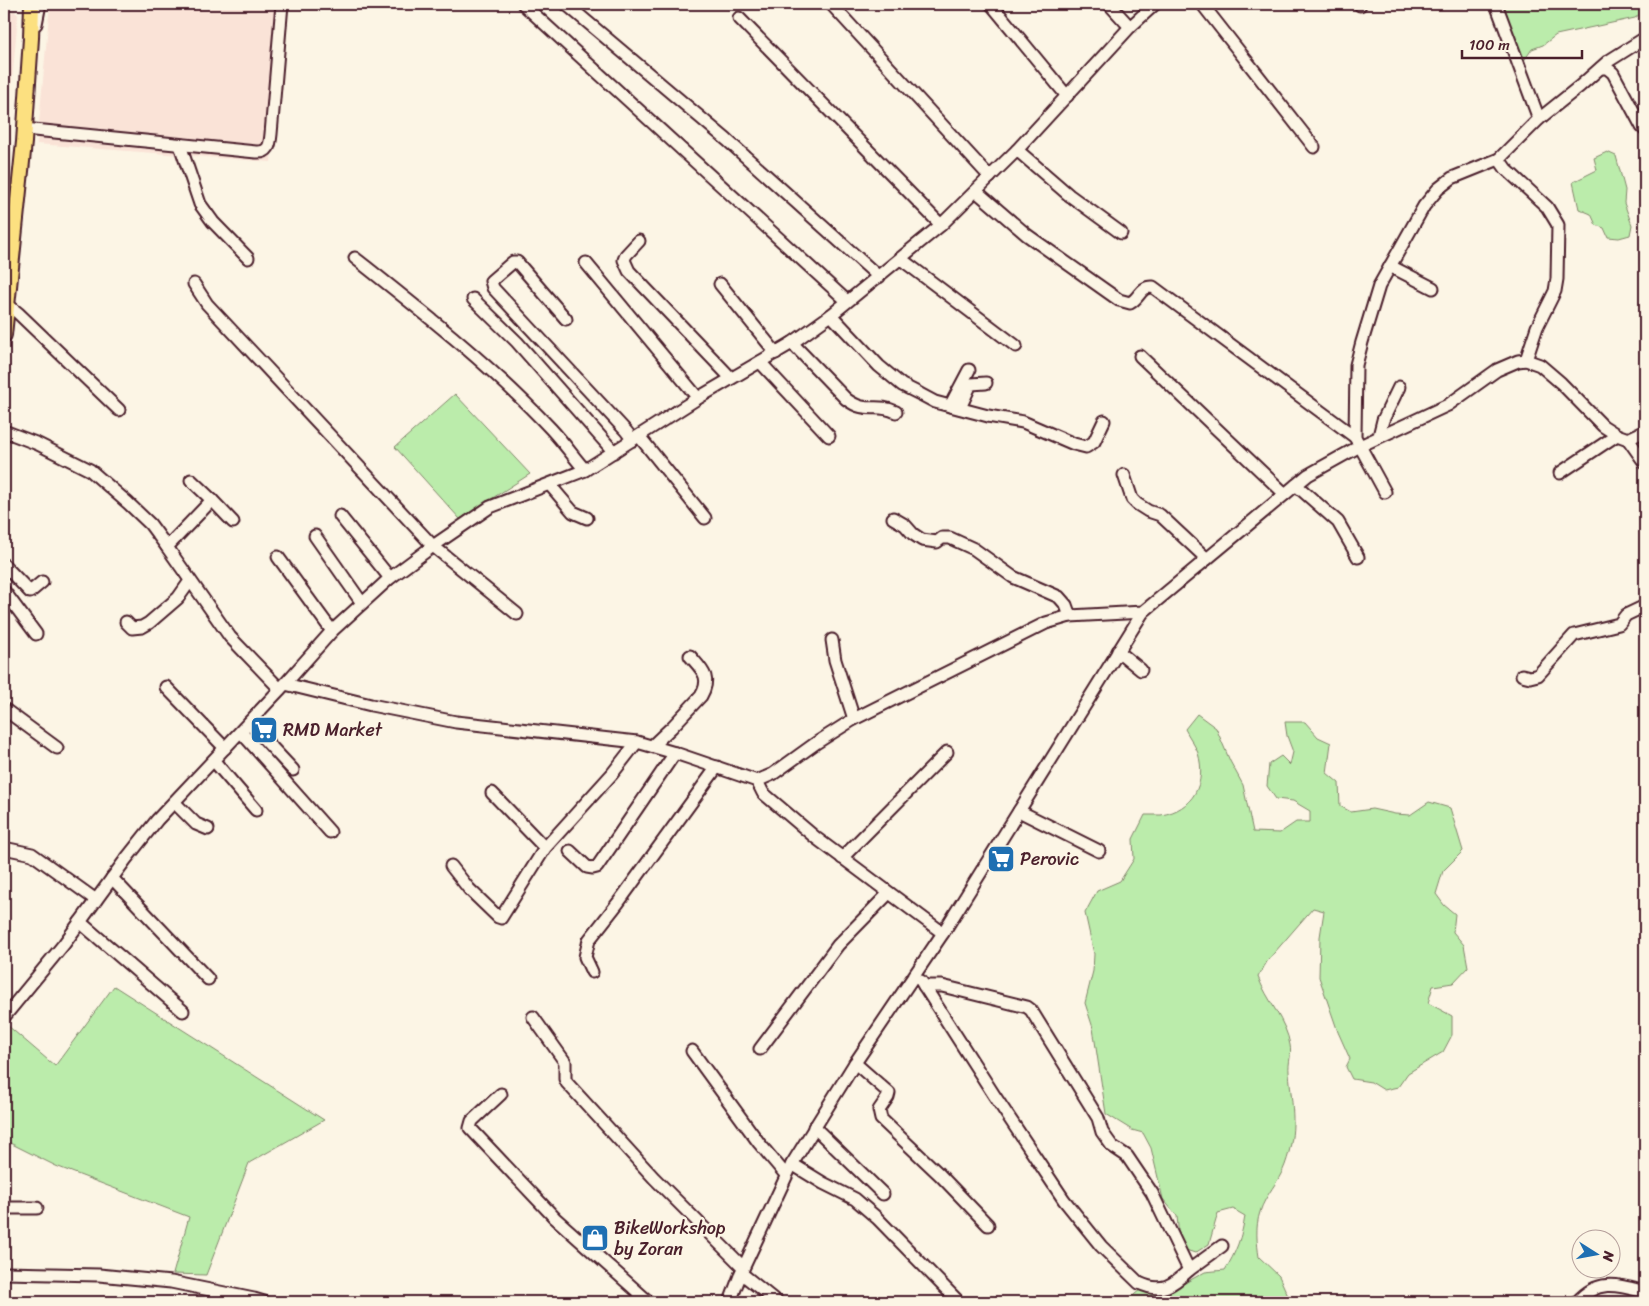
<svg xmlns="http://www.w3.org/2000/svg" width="1649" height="1306" font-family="Sriracha,sans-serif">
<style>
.built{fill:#fae3d7}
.green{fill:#bbecab;stroke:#82866b}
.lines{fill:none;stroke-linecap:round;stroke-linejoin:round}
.minor-casing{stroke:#4a1f2b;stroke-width:15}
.major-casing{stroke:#4a1f2b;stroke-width:18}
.minor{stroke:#fcf5e5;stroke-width:11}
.major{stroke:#fce080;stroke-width:14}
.labels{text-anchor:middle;stroke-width:5;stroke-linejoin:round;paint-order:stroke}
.poi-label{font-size:18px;fill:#4a1f2b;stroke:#fcf5e5;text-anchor:start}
</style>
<rect width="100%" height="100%" fill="#fcf5e5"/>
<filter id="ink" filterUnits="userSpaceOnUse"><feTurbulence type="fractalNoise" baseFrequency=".02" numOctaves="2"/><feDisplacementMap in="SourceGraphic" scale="10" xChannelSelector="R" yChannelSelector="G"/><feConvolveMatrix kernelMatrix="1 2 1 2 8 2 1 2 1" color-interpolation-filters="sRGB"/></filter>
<g filter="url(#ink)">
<!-- built -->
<g class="built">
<polygon points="50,4 284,4 271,162 37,144"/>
<polygon points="14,10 18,15 4,172 4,18"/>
</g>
<!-- green -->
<g class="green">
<polygon points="1503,4 1645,4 1645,10 1635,18 1556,35 1543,45 1532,49 1523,62"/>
<polygon points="1607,152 1616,156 1625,190 1624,203 1632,225 1630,235 1619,238 1608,237 1604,228 1596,225 1591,214 1579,209 1573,182 1597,170 1594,158"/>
<polygon points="455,394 530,474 460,519 395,447"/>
<path d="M1197,714L1216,728L1230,761L1243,785L1253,832L1280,833L1296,822H1310V811L1293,801L1276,799L1267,786L1269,764L1281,756L1290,765L1293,752L1287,736L1285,722H1305L1318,737L1331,743L1327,773L1339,783L1340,806L1351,812L1372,809L1395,814L1410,815L1429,802L1450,808L1463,851L1443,871L1436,894L1444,905L1455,914L1453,932L1464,945L1468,967L1453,983L1433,986L1428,1003L1452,1016V1035L1443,1052L1408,1073L1398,1087L1384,1090L1371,1082L1352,1079L1346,1067L1350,1059L1338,1032L1319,977L1320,937L1324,911L1313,908L1268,960L1258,977C1266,998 1287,1023 1290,1045C1292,1054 1288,1063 1289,1072C1292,1108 1298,1129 1285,1165C1279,1182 1265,1195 1260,1212C1255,1227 1257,1243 1259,1257L1279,1276L1288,1296L1286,1302H1125L1145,1286L1166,1287L1183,1284L1205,1272L1225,1270C1236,1253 1242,1236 1245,1216L1233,1209L1218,1213L1209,1244L1195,1253L1180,1248L1177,1216L1163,1199L1151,1148L1143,1133L1132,1130L1106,1114L1093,1028L1085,1003L1093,971L1094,954L1085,913L1097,891L1120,881L1134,859L1133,839L1145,815C1150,815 1156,815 1161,815C1193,810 1207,783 1198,753C1195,745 1189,737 1185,729Z"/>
<polygon points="114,986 324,1120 249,1163 206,1275 173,1274 189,1217 56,1166 4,1140 4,1029 7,1025 55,1066"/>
</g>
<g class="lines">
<!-- minor casing -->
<g class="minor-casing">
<g id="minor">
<polyline points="523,4 847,301"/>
<polyline points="566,4 727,140 879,277"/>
<polyline points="831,4 990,177"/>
<polyline points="991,4 1067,96"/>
<polyline points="1109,4 1130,27"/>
<polyline points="1202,4 1314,147"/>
<polyline points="1360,4 1360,5"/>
<polyline points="739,18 941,225"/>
<polyline points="36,24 40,4"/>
<polyline points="1601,68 1607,68 1613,73 1642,127 1645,130"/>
<polyline points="1539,119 1580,86 1607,62 1645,38"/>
<path d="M24,129L256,152C269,153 270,145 271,134L282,4"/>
<polyline points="180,145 200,204 213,222 248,258"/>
<polyline points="1017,150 1069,195 1121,233"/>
<polyline points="1499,159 1506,169 1547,207 1558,225 1557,279 1555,291 1537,327 1526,360"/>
<path d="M976,191L1027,235L1119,300L1130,303C1140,298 1140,286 1153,287L1355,437"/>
<polyline points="639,241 626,255 624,260 629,271 731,378"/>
<path d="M355,258C423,312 491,365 551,429C563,442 573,456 585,470"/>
<polyline points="901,259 1016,346"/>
<polyline points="586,263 698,398"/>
<polyline points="1390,266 1433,288"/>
<polyline points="194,284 207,304 433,546 517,614"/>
<polyline points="720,284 776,353"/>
<polyline points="473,299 517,342 614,452"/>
<polyline points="7,304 18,313 119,410"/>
<polyline points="831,315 879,366 902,385 920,394 935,402 988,416 1023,422 1074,444 1086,447 1094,442 1104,421"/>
<polyline points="566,319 517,262 513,262 491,281 493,288 626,431 633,440"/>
<path d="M792,343L846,399C867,415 876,402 896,412"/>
<polyline points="1140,356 1285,494"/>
<polyline points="760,362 829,436"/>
<polyline points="950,406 969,370"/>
<polyline points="960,408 971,384 986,383"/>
<polyline points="4,431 38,444 90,470 128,503 150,524 167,547 230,637 280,689"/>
<polyline points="639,436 705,518"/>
<polyline points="1379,436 1383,420 1399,387"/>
<polyline points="1628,439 1645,463"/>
<polyline points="1560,473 1617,435"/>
<polyline points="1124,475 1132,499 1137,504 1148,511 1160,515 1207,559"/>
<polyline points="191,480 212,500"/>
<polyline points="550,485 573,512 587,518"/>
<polyline points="1296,485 1338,522 1358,557"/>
<polyline points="1385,492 1355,437 1356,365 1362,342 1379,286 1424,206 1438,189 1452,178 1499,159 1539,119 1496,4"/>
<polyline points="340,516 390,578"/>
<polyline points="893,518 905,525 913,534 922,540 937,542 942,538 950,538 974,549 1013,577 1059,597 1066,605 1070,616"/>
<polyline points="315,536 362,603"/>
<polyline points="167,547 212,500 233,522"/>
<polyline points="278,557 332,631"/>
<polyline points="4,565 30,592 42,582"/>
<polyline points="4,591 36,634"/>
<polyline points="126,622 132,628 142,627 149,623 178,598 190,581"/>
<polyline points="832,640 835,660 854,719"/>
<polyline points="1118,651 1141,670"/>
<polyline points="1522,675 1530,677 1538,675 1574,635 1619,624 1626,615 1645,606"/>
<polyline points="285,684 371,705 456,722 637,742 675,753 757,781 773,774 816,743 854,719 1046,623 1070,616 1143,612 1308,475 1360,446 1448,405 1497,370 1518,361 1526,360 1540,365 1561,383 1603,426 1617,435 1628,439 1645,431"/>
<polyline points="166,687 225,748"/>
<polyline points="4,709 57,748"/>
<polyline points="249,723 293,770"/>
<polyline points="241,732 330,832"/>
<path d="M652,746L672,727L701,696C712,677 702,670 690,656"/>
<polyline points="214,761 256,810"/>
<polyline points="757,781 763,793 816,838 943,933"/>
<polyline points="492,793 545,848"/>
<polyline points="174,802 196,824 208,829"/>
<polyline points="1019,811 1099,851"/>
<polyline points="4,848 32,854 96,900"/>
<polyline points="570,851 587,867 593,868 597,867 675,753"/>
<polyline points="842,858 947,752"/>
<polyline points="451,866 469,889 498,917 501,918 545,848 612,774 637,742"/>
<polyline points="112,878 208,979"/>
<polyline points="80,922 183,1011"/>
<polyline points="592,972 585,957 589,940 618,903 717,767"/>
<path d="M921,981L994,1095L1064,1200L1101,1246L1139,1283C1162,1294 1173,1285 1189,1270"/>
<polyline points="924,986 942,986 1027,1007 1031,1010 1098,1118 1102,1132 1112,1146 1127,1156 1152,1193 1189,1270 1222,1246"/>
<polyline points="4,1017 64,944 126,859 157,820 285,684 332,631 390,578 433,546 490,507 585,470 698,398 792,343 831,315 941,225 1017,150 1130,27 1155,4"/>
<polyline points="533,1017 565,1062 565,1079 567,1083 654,1178 743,1267"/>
<polyline points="760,1049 838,945 889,893"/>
<polyline points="692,1051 759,1143 786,1175"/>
<polyline points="855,1063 889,1093 888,1097 879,1110 881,1119 940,1175 988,1225"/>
<polyline points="501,1094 472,1121 470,1128 555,1218 649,1302"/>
<polyline points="814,1127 883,1194"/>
<polyline points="792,1164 823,1183 855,1199 877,1218 956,1299"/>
<polyline points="4,1208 37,1208"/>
<polyline points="4,1273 99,1275 171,1282 254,1299 264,1302"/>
<polyline points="741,1273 777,1302"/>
<polyline points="730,1302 741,1273 792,1164 855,1063 943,933 1143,612"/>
<path d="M1577,1302C1598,1278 1618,1285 1645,1292"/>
</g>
</g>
<!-- major casing -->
<g class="major-casing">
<polyline id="major" points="4,335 24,142 31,38 32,4"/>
</g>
<!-- minor -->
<use href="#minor" class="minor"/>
<!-- major -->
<use href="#major" class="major"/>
</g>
</g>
<!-- icons -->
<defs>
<g id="supermarket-square" transform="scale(1.4375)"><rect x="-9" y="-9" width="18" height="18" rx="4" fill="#1f6fb2" stroke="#fcf5e5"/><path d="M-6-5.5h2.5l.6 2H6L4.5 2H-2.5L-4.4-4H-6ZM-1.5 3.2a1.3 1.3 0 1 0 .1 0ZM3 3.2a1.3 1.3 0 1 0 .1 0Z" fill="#fff"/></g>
<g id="shop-square" transform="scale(1.4375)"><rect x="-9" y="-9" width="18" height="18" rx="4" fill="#1f6fb2" stroke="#fcf5e5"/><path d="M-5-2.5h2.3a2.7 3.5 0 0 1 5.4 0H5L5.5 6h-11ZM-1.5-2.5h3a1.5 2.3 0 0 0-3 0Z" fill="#fff"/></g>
</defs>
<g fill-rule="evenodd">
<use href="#supermarket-square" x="264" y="730"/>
<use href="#supermarket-square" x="1001" y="859"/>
<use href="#shop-square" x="595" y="1238"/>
</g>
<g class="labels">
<!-- poi labels -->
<g class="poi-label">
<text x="283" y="736">RMD Market</text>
<text x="1020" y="865">Perovic</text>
<text x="614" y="1234">BikeWorkshop<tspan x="614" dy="21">by Zoran</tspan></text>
</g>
</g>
<!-- margin -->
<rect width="1649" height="1306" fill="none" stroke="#fcf5e5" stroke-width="20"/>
<rect x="10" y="10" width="1629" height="1286" fill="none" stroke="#4a1f2b" stroke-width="2" filter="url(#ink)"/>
<!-- north arrow -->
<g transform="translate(1596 1254) rotate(101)"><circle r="24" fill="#fcf5e5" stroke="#b59f9b"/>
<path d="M0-4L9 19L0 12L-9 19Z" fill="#1f6fb2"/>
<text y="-8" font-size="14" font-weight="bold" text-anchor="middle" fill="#4a1f2b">N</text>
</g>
<!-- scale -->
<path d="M1462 50v8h120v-8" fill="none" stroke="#4a1f2b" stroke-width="2.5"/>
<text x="1469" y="50" font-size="15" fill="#4a1f2b" stroke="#fcf5e5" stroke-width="4" paint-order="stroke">100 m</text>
</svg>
